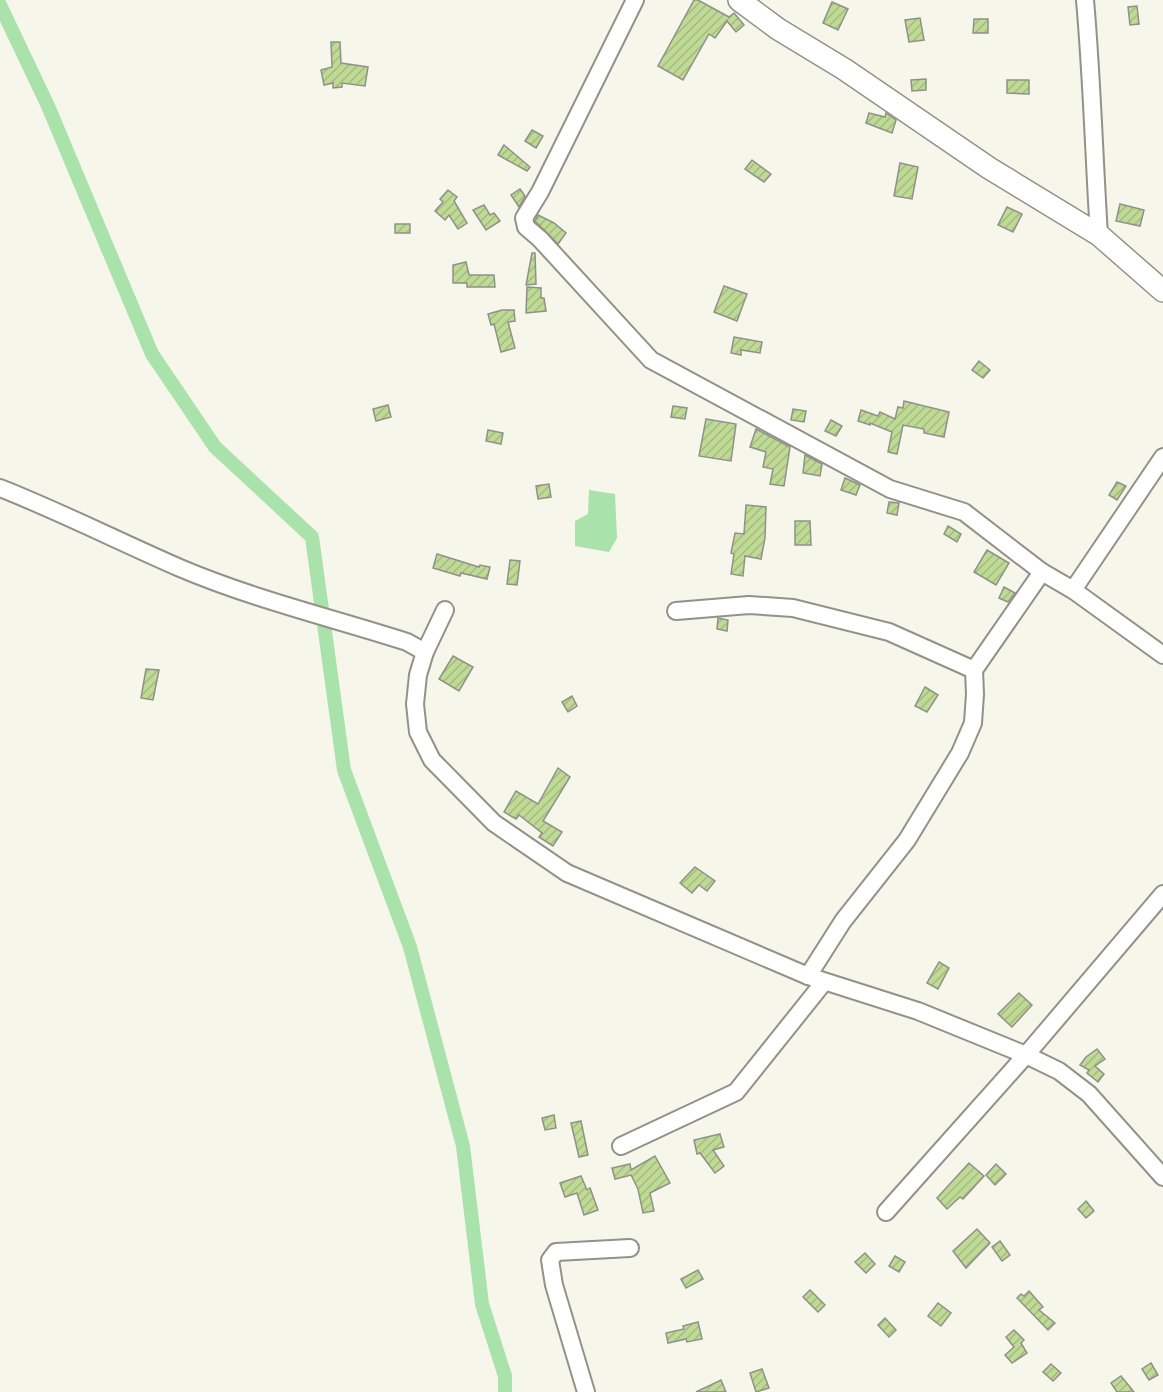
<svg xmlns="http://www.w3.org/2000/svg" width="1163" height="1392" font-family="'DejaVu Sans',sans-serif">
<style>
.water{fill:#a9e2aa}
.lines{fill:none;stroke-linecap:round;stroke-linejoin:round}
.canal{stroke:#a9e2aa;stroke-width:14}
.building{fill:url(#building-hatch);stroke:#8e9289;stroke-width:1.5}
.minor-casing{stroke:#939288;stroke-width:20}
.major-casing{stroke:#939288;stroke-width:24}
.minor{stroke:#fff;stroke-width:16}
.major{stroke:#fff;stroke-width:21}
</style>
<defs>
<pattern id="building-hatch" width="6" height="6" patternUnits="userSpaceOnUse" patternTransform="scale(1.5)"><rect width="6" height="6" fill="#bfda94"/><path d="M-1 1l2-2M0 6l6-6M5 7l2-2" fill="none" stroke="#a4bb7f"/></pattern>
</defs>
<rect width="100%" height="100%" fill="#f6f6eb"/>
<!-- water -->
<polygon class="water" points="589,490 615,494 617,538 609,552 575,546 575,521 588,514"/>
<g class="lines">
<!-- canal -->
<polyline class="canal" points="0,5 48,106 152,354 215,447 312,537 344,770 410,947 463,1146 482,1304 505,1376 505,1392"/>
</g>
<!-- building -->
<g class="building">
<polygon points="694,0 698,0 729,17 734,13 744,25 736,32 727,21 715,38 709,34 683,80 658,66"/>
<polygon points="832,2 848,9 838,30 823,23"/>
<polygon points="1137,6 1139,24 1130,25 1128,7"/>
<polygon points="920,18 924,40 909,42 905,20"/>
<polygon points="974,19 988,19 988,33 973,33"/>
<polygon points="331,42 340,42 341,63 368,67 365,86 342,83 342,87 333,88 333,83 324,85 321,70 332,67"/>
<polygon points="926,79 926,90 912,91 911,80"/>
<polygon points="1007,80 1029,80 1029,94 1007,93"/>
<polygon points="869,113 885,117 886,113 896,120 892,133 866,123"/>
<polygon points="532,130 543,136 536,148 525,141"/>
<polygon points="504,145 530,167 527,171 498,155"/>
<polygon points="752,160 771,174 764,182 745,169"/>
<polygon points="900,163 918,167 912,199 894,196"/>
<polygon points="520,189 525,196 519,207 511,195"/>
<polygon points="448,190 457,197 454,201 467,223 458,229 449,215 445,220 435,211 443,202 440,199"/>
<polygon points="1120,204 1144,210 1140,226 1116,221"/>
<polygon points="484,205 490,215 494,213 500,221 486,230 473,210"/>
<polygon points="1007,207 1022,214 1013,232 998,225"/>
<polygon points="538,215 554,223 566,233 558,244 535,221"/>
<rect x="395" y="224" width="15" height="9"/>
<polygon points="532,253 535,253 536,284 526,285"/>
<polygon points="466,262 469,275 494,275 495,287 467,287 467,283 453,283 453,265"/>
<polygon points="724,286 747,294 737,321 714,312"/>
<polygon points="527,287 541,288 541,298 544,298 546,311 526,313"/>
<polygon points="502,310 514,310 515,321 508,322 515,348 501,352 494,324 491,325 488,314"/>
<polygon points="734,337 762,342 760,353 741,350 741,355 731,353"/>
<polygon points="979,361 990,370 983,378 972,370"/>
<polygon points="904,401 949,412 944,437 924,433 924,429 903,425 897,454 888,452 892,432 870,423 870,425 858,421 861,410 878,416 880,412 895,419 898,407 903,408"/>
<polygon points="388,405 391,417 376,421 373,409"/>
<polygon points="673,406 687,408 685,419 671,417"/>
<polygon points="793,409 806,411 804,422 791,420"/>
<polygon points="706,419 736,424 731,461 699,456"/>
<polygon points="831,420 842,426 836,436 825,431"/>
<polygon points="756,429 790,447 784,486 770,484 773,469 763,467 766,452 750,447"/>
<polygon points="488,430 503,433 501,444 486,441"/>
<polygon points="805,455 822,464 820,476 803,473"/>
<polygon points="845,478 860,485 856,495 841,490"/>
<polygon points="1117,482 1126,486 1117,500 1109,495"/>
<polygon points="549,484 551,497 538,499 536,486"/>
<polygon points="889,502 899,503 897,515 887,513"/>
<polygon points="746,505 766,507 765,538 761,559 745,556 743,576 731,574 734,554 731,553 735,533 744,534"/>
<polygon points="795,521 810,521 811,545 795,545"/>
<polygon points="948,526 961,534 957,542 944,534"/>
<polygon points="987,550 1009,563 996,585 974,572"/>
<polygon points="437,554 479,567 480,565 490,567 487,579 461,573 460,576 433,568"/>
<polygon points="510,560 520,561 517,585 507,584"/>
<polygon points="1004,587 1015,593 1008,602 999,598"/>
<polygon points="718,618 728,620 727,631 717,629"/>
<polygon points="453,656 473,667 459,691 439,679"/>
<polygon points="146,669 159,670 153,700 141,698"/>
<polygon points="925,687 938,695 927,712 915,706"/>
<polygon points="572,696 577,706 568,712 562,702"/>
<polygon points="558,768 570,777 543,821 562,832 553,846 539,837 542,833 519,815 516,819 504,812 516,791 538,804"/>
<polygon points="695,867 715,881 707,891 699,885 692,893 680,883"/>
<polygon points="939,962 949,968 938,989 927,983"/>
<polygon points="1019,993 1032,1005 1012,1027 998,1014"/>
<polygon points="1097,1049 1105,1059 1095,1066 1104,1074 1098,1082 1087,1073 1089,1070 1080,1065 1086,1057"/>
<polygon points="554,1115 556,1128 545,1130 542,1118"/>
<polygon points="581,1121 588,1155 579,1157 571,1123"/>
<polygon points="720,1134 724,1147 713,1150 724,1166 715,1173 700,1153 697,1154 694,1140"/>
<polygon points="655,1156 670,1183 650,1193 654,1211 643,1213 638,1189 631,1175 615,1179 612,1168 630,1164 631,1170"/>
<polygon points="969,1163 984,1176 963,1199 960,1197 947,1209 937,1198"/>
<polygon points="996,1164 1006,1174 995,1185 986,1175"/>
<polygon points="581,1176 587,1190 590,1188 598,1210 584,1215 577,1193 565,1197 560,1183"/>
<polygon points="1086,1201 1094,1211 1086,1218 1078,1209"/>
<polygon points="977,1229 990,1243 966,1268 953,1251"/>
<polygon points="1000,1241 1010,1255 1002,1261 992,1247"/>
<polygon points="865,1253 875,1264 866,1273 855,1262"/>
<polygon points="895,1256 905,1262 899,1272 889,1266"/>
<polygon points="698,1270 703,1279 686,1288 681,1279"/>
<polygon points="810,1290 825,1305 818,1312 803,1297"/>
<polygon points="1029,1291 1043,1307 1039,1310 1055,1323 1048,1330 1017,1298 1021,1294 1024,1296"/>
<polygon points="938,1303 951,1313 941,1326 928,1316"/>
<polygon points="885,1318 896,1330 889,1337 878,1325"/>
<polygon points="698,1322 702,1339 687,1342 686,1339 668,1343 666,1333 684,1329 683,1326"/>
<polygon points="1014,1330 1024,1340 1021,1343 1027,1353 1012,1363 1005,1355 1014,1347 1006,1337"/>
<polygon points="1151,1363 1158,1375 1149,1380 1142,1369"/>
<polygon points="1051,1364 1061,1373 1053,1381 1043,1372"/>
<polygon points="762,1369 769,1388 756,1392 750,1373"/>
<polygon points="1121,1376 1134,1392 1117,1392 1111,1383"/>
<polygon points="721,1380 726,1392 696,1392"/>
</g>
<g class="lines">
<!-- minor casing -->
<g class="minor-casing">
<g id="minor">
<polyline points="635,0 540,192 524,218 526,227 540,239 651,360 890,489 964,512 1042,572 1073,590 1163,655"/>
<path d="M1085,0C1092,78 1094,157 1099,235"/>
<path d="M0,488C61,512 120,542 180,568C253,599 332,618 407,642L425,652"/>
<polyline points="1073,590 1163,457"/>
<polyline points="445,610 425,652 418,675 415,704 418,732 432,760 494,823 567,873 808,976 918,1011 1026,1055 1059,1071 1089,1094 1163,1177"/>
<polyline points="676,611 749,605 793,608 889,632 974,670 1042,572"/>
<polyline points="808,976 843,921 907,840 960,753 973,723 975,694 974,670"/>
<polyline points="621,1146 736,1092 824,982"/>
<polyline points="886,1212 1026,1055 1163,894"/>
<polyline points="586,1392 554,1285 550,1260 556,1252 630,1248"/>
</g>
</g>
<!-- major casing -->
<g class="major-casing">
<polyline id="major" points="739,0 778,29 844,69 989,168 1099,235 1163,291"/>
</g>
<!-- minor -->
<use href="#minor" class="minor"/>
<!-- major -->
<use href="#major" class="major"/>
</g>
</svg>
